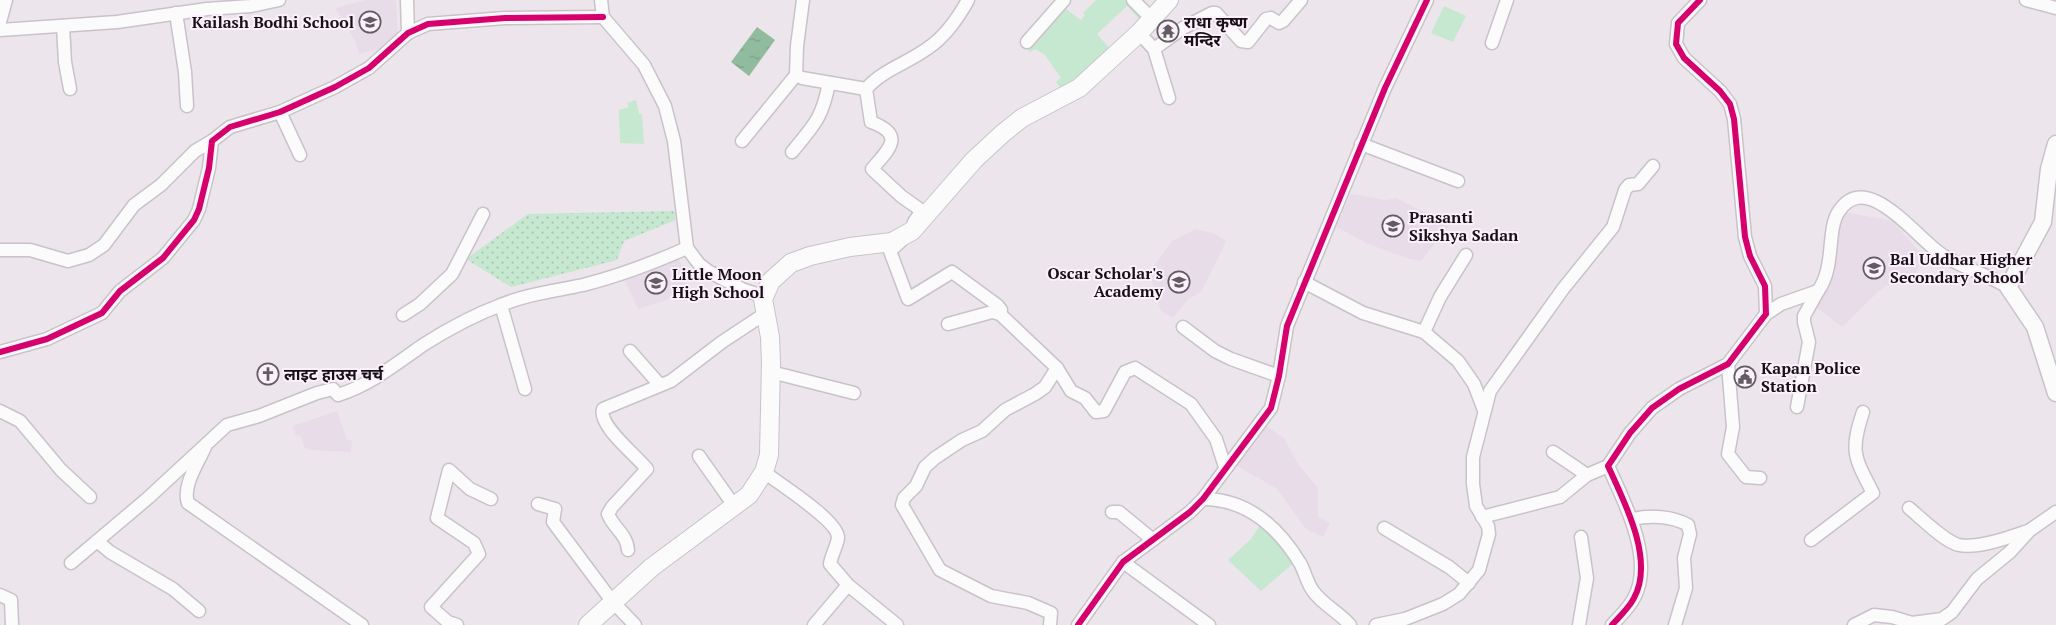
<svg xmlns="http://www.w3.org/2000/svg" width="2056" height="625" font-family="'PT Serif','Noto Sans Devanagari',serif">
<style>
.built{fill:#e8dce9}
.grass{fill:#c6e7d0}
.park{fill:url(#park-dots)}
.water{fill:url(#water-ripples)}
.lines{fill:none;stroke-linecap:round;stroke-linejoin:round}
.minor-casing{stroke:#c8c3c8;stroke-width:15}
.tertiary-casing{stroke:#c8c3c8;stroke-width:19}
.secondary-casing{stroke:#c8c3c8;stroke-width:20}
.minor{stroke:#fcfbfc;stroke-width:12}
.tertiary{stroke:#fcfbfc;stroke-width:16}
.secondary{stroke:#fcfbfc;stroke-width:18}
.cycleway-casing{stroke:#fbf0fc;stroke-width:9}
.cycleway{stroke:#d6006c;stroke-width:6}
.labels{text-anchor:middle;stroke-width:4;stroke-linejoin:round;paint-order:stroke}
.poi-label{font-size:16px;font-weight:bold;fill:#151115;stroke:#fbf0fc;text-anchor:start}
</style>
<defs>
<pattern id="park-dots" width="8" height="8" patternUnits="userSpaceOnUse" patternTransform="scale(1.25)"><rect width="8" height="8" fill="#c6e7d0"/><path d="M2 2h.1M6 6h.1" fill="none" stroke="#a9c5b2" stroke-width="1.8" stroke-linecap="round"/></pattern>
<pattern id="water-ripples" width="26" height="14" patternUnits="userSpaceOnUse" patternTransform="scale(1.25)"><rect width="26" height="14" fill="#90bb9e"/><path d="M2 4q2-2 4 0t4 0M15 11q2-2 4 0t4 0" fill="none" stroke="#7ba087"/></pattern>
</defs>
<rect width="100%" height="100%" fill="#ece6ec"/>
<!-- built -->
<g class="built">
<polygon points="365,0 396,0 398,36 380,49 359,54 356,43 335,8"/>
<polygon points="1351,194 1386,200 1396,198 1450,225 1421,261 1406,258 1366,243 1336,227"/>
<polygon points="1845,212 1892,221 1921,253 1920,265 1916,272 1898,278 1879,291 1842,327 1814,305 1841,213"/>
<polygon points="1196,229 1213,233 1226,241 1201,292 1188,299 1173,318 1161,311 1149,273 1172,241"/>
<polygon points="678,258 689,280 667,300 638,309 624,278"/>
<polygon points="337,411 347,440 352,440 351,452 311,450 305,448 300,435 296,436 293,426"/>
<polygon points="1262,423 1284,438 1298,464 1318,488 1318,517 1330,523 1323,537 1306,529 1276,488 1233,464"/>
</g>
<!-- grass -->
<g class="grass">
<polygon points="1096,0 1128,0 1143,15 1139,19 1127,6 1097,34 1110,49 1062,89 1056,82 1061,78 1045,55 1035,49 1030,52 1026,47 1065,3 1068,6 1066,9 1081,20 1085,15 1083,13"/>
<polygon points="1444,6 1466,16 1453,42 1431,33"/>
<polygon points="636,100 639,114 642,114 644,144 620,143 619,110 629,107 627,103"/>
<polygon points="1262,522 1295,562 1261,591 1228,560 1251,539"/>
</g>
<!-- park -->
<polygon class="park" points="674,211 676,220 624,241 617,260 511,287 466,259 528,214"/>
<!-- water -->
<polygon class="water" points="757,27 775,40 749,76 731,62"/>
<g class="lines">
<!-- minor casing -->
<g class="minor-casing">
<g id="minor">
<polyline points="407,0 408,33"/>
<polyline points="601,0 603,17 644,65 665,106 674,141 687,248 699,264 708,271 744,290 763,296"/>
<polyline points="803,0 797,46 796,75 802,78 866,89"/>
<polyline points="1133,0 1152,19"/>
<polyline points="2026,0 2056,8"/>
<polyline points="176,13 185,72 187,106"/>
<polyline points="0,22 6,0"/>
<polyline points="63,26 65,62 70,89"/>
<polyline points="0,30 117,22 207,9 251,6 279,0"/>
<polyline points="1139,33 1154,49 1169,98"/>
<polyline points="1027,42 1064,0"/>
<polyline points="1492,43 1507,0"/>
<polyline points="1154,49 1183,28 1212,13 1216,13 1241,41 1248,42 1266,19 1271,18 1279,23 1283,21 1301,0"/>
<polyline points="280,112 300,155"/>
<polyline points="742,141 796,75"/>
<polyline points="1361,144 1458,181"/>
<path d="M792,152C814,125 822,119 829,83"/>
<path d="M914,222L922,211L901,196L872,169C889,149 906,135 871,122L866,89C882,70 908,63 928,48C946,36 958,18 968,0"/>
<polyline points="901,241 890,251 908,299 952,272 997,305 1001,310 1000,314 1057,368 1071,391 1085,398 1096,412 1104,411 1125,372 1135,368 1191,404 1216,439 1225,467"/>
<polyline points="0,250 30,250 68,261 89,255 104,245 134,205 161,185 195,151 212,141"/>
<polyline points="1304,282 1363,313 1424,332 1458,361 1474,384 1484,410"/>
<polyline points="501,305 525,389"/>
<path d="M1766,314L1781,304L1818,291C1836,266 1826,230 1839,211C1868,168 1918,241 1944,256C1964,268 1988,275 2008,287"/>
<polyline points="403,315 420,304 452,274 483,214"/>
<polyline points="948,324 992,312 1000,314"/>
<polyline points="1183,327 1215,351 1231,359 1279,376"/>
<polyline points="1424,332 1440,297 1466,255"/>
<polyline points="630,351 660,385"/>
<polyline points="0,352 47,339 102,313 120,291 163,258 194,220 199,209 209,168 212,141 230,127 280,112 335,87 369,68 408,33 428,24 505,18 603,17"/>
<polyline points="1728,364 1733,427 1728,454 1746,477 1760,478"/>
<polyline points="771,372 854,393"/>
<polyline points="1797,407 1809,342 1804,322 1804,316 1818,291"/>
<polyline points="0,411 20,421 61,470 90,497"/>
<path d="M205,447C198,463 182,486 188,503L362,625"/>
<polyline points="1553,452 1587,475"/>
<polyline points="699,456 735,507"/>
<path d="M764,472C778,483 839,521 838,538C837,546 831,556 830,564L848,585L897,625"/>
<path d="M1203,499C1248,499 1278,527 1300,563C1305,572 1307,583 1313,591C1323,605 1339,612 1350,625"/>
<polyline points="538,504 555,509 553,522 612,601 635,625"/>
<path d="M1909,508C1921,518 1945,542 1959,545C1978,549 2010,537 2028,531"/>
<polyline points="1112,512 1119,512 1153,540"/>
<polyline points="1482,517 1560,497 1587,475 1608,466"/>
<path d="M1633,519C1650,515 1672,516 1688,525L1690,534L1684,558L1686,588L1675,625"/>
<polyline points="1384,528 1449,567 1469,583"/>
<path d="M1811,540L1873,493C1854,457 1850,451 1863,412"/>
<polyline points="97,541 110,552 173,589 199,611"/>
<path d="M628,550C627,534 614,529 608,514L612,507L647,469C636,455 598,426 603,409L671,381L722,342L766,313"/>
<polyline points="1123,562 1209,625"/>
<path d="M71,563L148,498L227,425L259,416L317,393L333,389L338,395C370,385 396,364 423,345C448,329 474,315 501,305C527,294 555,291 583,285C619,276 653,263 687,248"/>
<polyline points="0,595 11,600 12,625"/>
<polyline points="457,625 448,622 431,607 479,554 474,543 437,518 449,470 470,489 491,499"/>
<polyline points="814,625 848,585"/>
<polyline points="1050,625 1051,613 1028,603 991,596 940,570 902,505 904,498 916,486 925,467 935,458 962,440 982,431 1005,410 1035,394 1045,387 1057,368"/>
<polyline points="1078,625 1123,562 1190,512 1203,499 1271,408 1279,376 1287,326 1385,88 1427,0"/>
<polyline points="1376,625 1405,619 1443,604 1459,594 1479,570 1489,534 1488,526 1476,506 1473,484 1473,457 1490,391 1563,289 1613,227 1625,190 1629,185 1638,184 1653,166"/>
<polyline points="1579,625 1587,578 1581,537"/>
<path d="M1612,625C1619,617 1629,608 1634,598C1655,560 1624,501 1608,466L1630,433L1652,408L1679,389L1728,364L1766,314L1765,286L1750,256L1745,237L1734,119L1730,104L1720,91L1684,58L1676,44L1678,23L1700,0"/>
<polyline points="1854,625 1874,615 1892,617 1912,623 1942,619 1952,612 1977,579 2010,552 2030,530 2056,512"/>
</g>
</g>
<!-- tertiary casing -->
<g class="tertiary-casing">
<polyline id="tertiary" points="2056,144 2049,169 2043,222 2008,287 2035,327 2056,393"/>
</g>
<!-- secondary casing -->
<g class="secondary-casing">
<polyline id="secondary" points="588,625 652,567 749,495 764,472 769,455 771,363 770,337 763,299 771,281 791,263 810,256 850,247 892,242 912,231 974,160 1002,134 1022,118 1079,88 1139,33 1169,0"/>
</g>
<!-- minor -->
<use href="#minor" class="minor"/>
<!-- tertiary -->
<use href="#tertiary" class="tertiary"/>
<!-- secondary -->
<use href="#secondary" class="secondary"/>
<!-- cycleway casing -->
<g class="cycleway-casing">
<g id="cycleway">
<polyline points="0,352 47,339 102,313 120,291 163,258 194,220 199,209 209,168 212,141 230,127 280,112 335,87 369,68 408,33 428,24 505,18 603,17"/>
<polyline points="1078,625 1123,562 1190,512 1203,499 1271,408 1279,376 1287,326 1385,88 1427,0"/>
<path d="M1612,625C1619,617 1629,608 1634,598C1655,560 1624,501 1608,466L1630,433L1652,408L1679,389L1728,364L1766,314L1765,286L1750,256L1745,237L1734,119L1730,104L1720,91L1684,58L1676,44L1678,23L1700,0"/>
</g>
</g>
<!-- cycleway -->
<use href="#cycleway" class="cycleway"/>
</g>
<!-- icons -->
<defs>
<g id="school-ring" transform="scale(1.125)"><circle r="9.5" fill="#fbf0fc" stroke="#605c60" stroke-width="1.5"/><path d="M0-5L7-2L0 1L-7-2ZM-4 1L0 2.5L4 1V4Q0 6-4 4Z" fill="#605c60"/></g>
<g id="temple-ring" transform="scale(1.125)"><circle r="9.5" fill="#fbf0fc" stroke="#605c60" stroke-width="1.5"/><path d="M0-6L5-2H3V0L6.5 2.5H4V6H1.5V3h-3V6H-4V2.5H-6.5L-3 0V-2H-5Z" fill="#605c60"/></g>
<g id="church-ring" transform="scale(1.125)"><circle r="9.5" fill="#fbf0fc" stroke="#605c60" stroke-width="1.5"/><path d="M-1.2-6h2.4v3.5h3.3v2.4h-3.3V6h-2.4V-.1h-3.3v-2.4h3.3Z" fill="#605c60"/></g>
<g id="civic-ring" transform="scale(1.125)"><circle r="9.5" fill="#fbf0fc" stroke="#605c60" stroke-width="1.5"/><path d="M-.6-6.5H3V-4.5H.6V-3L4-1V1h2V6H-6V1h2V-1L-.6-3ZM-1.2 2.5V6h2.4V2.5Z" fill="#605c60"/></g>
</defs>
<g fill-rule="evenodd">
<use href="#school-ring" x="370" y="22"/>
<use href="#temple-ring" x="1168" y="31"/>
<use href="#school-ring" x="1393" y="226"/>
<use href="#school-ring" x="1874" y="268"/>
<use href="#school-ring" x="1179" y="282"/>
<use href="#school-ring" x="656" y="283"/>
<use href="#church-ring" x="268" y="374"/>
<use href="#civic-ring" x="1745" y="377"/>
</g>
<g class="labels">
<!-- poi labels -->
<g class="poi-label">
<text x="354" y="28" text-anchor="end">Kailash Bodhi School</text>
<text x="1184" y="28">राधा कृष्ण<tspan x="1184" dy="18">मन्दिर</tspan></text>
<text x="1409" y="223">Prasanti<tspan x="1409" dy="18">Sikshya Sadan</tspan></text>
<text x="1890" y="265">Bal Uddhar Higher<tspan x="1890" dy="18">Secondary School</tspan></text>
<text x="1163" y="279" text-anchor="end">Oscar Scholar's<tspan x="1163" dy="18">Academy</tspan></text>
<text x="672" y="280">Little Moon<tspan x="672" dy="18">High School</tspan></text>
<text x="1761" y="374">Kapan Police<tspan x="1761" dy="18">Station</tspan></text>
<text x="284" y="380">लाइट हाउस चर्च</text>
</g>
</g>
</svg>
